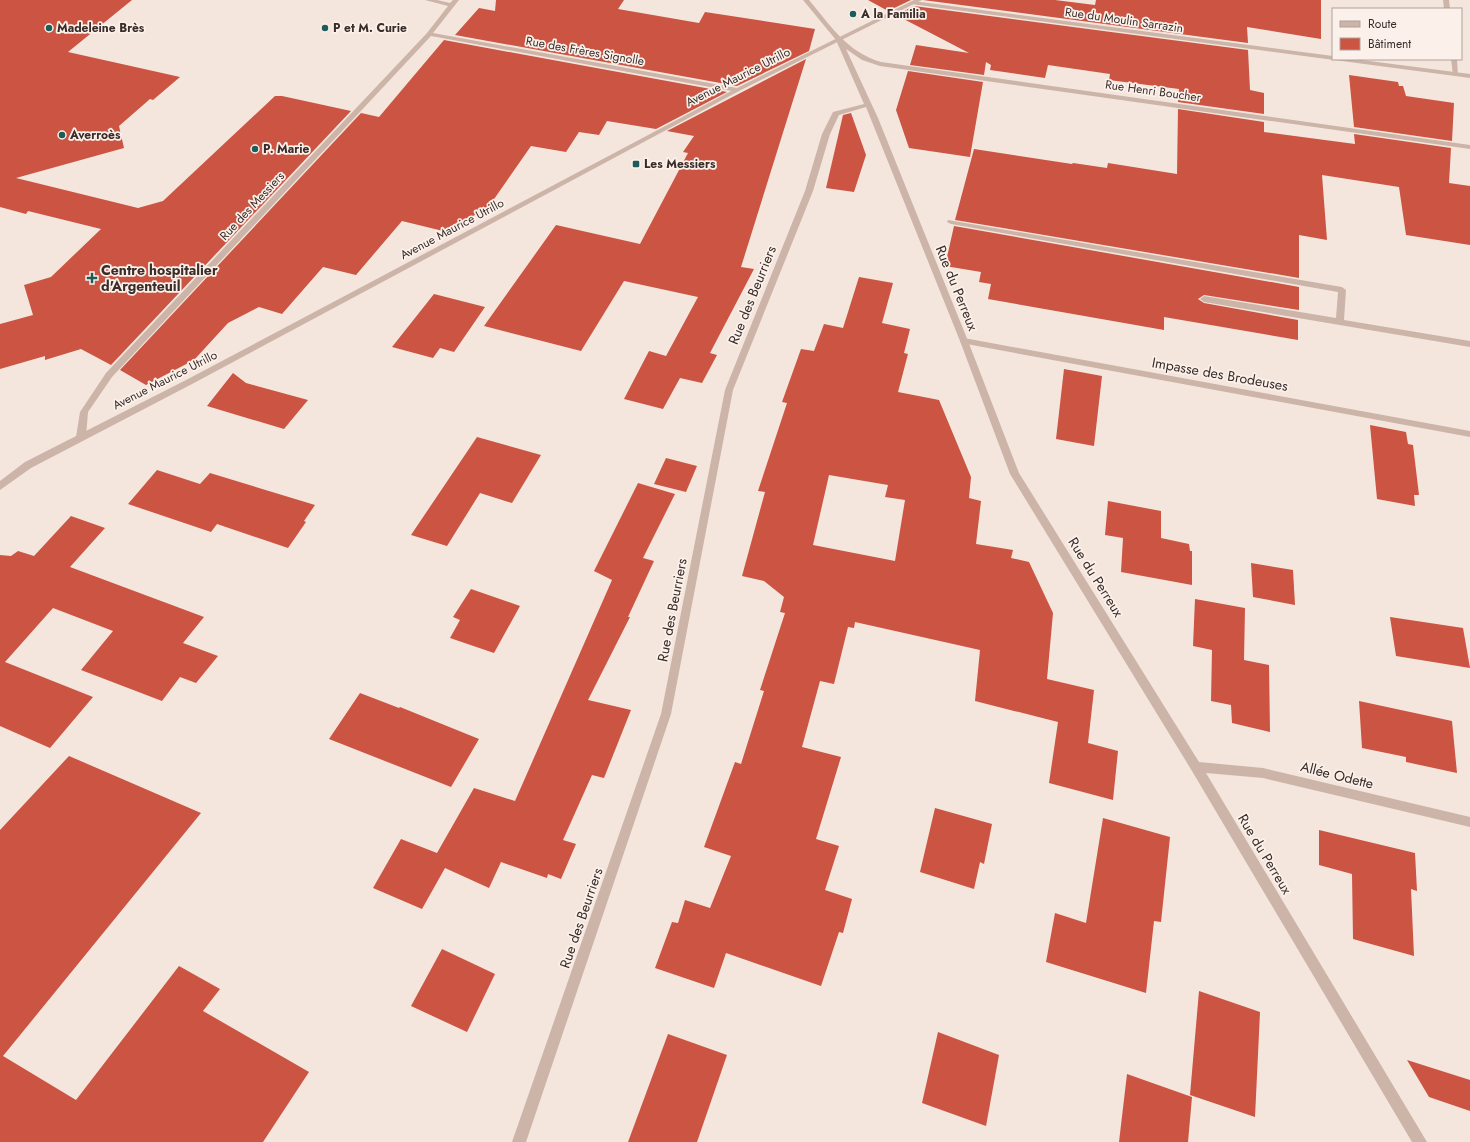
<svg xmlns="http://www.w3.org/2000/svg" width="1470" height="1142" font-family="Jost,sans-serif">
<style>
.building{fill:#cb5443;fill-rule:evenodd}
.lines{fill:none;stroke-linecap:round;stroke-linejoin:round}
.service{fill:#cdb4a8;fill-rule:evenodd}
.minor{fill:#cdb4a8;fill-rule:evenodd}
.tertiary{fill:#cdb4a8;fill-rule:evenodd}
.poi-dot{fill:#1c5d59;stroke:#fbf1ea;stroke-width:1.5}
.labels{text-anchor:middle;stroke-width:3.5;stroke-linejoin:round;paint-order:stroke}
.far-poi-label{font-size:12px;font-weight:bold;fill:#392c29;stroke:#fbf1ea;text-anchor:start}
.far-street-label{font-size:12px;fill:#392c29;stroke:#fbf1ea}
.poi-label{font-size:14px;font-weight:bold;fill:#392c29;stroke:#fbf1ea;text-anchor:start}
.street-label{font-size:14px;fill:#392c29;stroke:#fbf1ea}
</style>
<rect width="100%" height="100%" fill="#f4e6dd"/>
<!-- building -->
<g class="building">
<polygon points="0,0 132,0 68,52 180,77 153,100 150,99 119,126 124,148 16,178 138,208 163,201 275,96 282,96 351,111 111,365 81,349 45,360 45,356 0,369 0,324 33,315 24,285 51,277 101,229 28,211 26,214 0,207"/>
<polygon points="496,0 624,0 618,9 699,23 705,12 815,29 809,51 737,86 455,35 479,8 495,11"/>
<polygon points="868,0 911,0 888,11"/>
<polygon points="923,0 1055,0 1095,5 1096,0 1321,0 1321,39 1247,27 1248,43"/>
<polygon points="914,6 1248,50 1250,90 1264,93 1264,114 1178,102 1179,89 1109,80 1110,74 1048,65 1045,78 990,70 991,65 986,62 984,75 910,65 916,45 969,53 896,15"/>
<polygon points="444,40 727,92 656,129 607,121 599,135 579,132 566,152 531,146 485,212 481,212 443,231 402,221 356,275 323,267 282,314 259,307 228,323 194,360 146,385 120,370 361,113 379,117"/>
<polygon points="806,59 741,267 754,269 710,353 717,355 702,383 680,378 663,409 624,399 649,351 666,356 698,297 624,281 581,351 484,326 556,225 640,244 688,153 683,152 694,136 667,131"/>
<polygon points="908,71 983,82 970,157 909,148 896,110"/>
<polygon points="1349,75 1398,82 1399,86 1403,86 1406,96 1454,103 1452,141 1354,127"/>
<polygon points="1178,109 1264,122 1264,132 1355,144 1354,134 1451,148 1449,183 1470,186 1470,245 1406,235 1399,187 1322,175 1327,240 1299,235 1299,278 955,220 974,149 1072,164 1073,163 1107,168 1108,163 1177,174"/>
<polygon points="851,113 866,155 854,192 826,188 843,115"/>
<polygon points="954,226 1299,287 1299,310 1204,295 1198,299 1204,303 1298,320 1298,340 1164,317 1164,330 988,299 991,284 979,282 981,272 945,266"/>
<path d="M859,277L893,283L882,323L910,329L904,353L908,354L898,392L939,400L971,477L969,498L981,501L976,544L1013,550L1011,558L1029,562L1053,613L1047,679L1094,690L1088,743L1118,751L1113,800L1049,783L1058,722L975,701L980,650L855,622L854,628L848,627L834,684L820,681L802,747L841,757L816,839L839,846L825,890L852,899L843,933L839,932L821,986L726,953L714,988L655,968L672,922L678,923L685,900L710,908L731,856L704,847L735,762L741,764L764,691L760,690L785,613L780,612L784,597L764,581L742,576L765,492L758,491L787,403L782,402L801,349L814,351L824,324L843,328ZM829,475L888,485L885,497L905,500L895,561L813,545Z"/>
<polygon points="434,294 485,307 454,352 440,348 433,358 392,347"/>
<polygon points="1064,369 1102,376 1094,446 1056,439"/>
<polygon points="233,373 246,383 308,400 284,429 207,406"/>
<polygon points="1370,425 1406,432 1408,444 1413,445 1419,495 1414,495 1415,506 1377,499"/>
<polygon points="477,437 541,455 512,503 480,493 447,546 411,535"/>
<polygon points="666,458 697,466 686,492 654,484"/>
<polygon points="157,470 200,484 210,473 315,505 304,521 306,522 288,548 217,524 211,532 128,504"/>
<polygon points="638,483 675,494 643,558 654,561 628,617 630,617 588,700 631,710 604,778 592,775 563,840 576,844 561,879 548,874 547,878 501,862 489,888 445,868 422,909 373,888 401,839 437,853 474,788 515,801 612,580 594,571"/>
<polygon points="1108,501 1161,511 1161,538 1189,544 1190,551 1192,551 1192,585 1121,572 1123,538 1105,535"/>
<polygon points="71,516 105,528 70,567 204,617 183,643 218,656 196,683 180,677 162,701 81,670 113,631 53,608 5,662 93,697 50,748 0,726 0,555 11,556 18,551 34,556"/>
<polygon points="1251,563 1293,570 1295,605 1253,597"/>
<polygon points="471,589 520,606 494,653 450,638 460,620 453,617"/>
<polygon points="1195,599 1245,608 1244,660 1269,665 1270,732 1232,723 1231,705 1211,701 1212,650 1193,646"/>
<polygon points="1390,617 1463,628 1470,668 1396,656"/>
<polygon points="360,693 399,708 400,707 479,739 451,787 329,739"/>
<polygon points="1359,701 1452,721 1457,773 1406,762 1406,757 1362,748"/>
<polygon points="69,756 201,813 3,1056 76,1100 179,966 220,989 203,1011 309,1072 263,1142 0,1142 0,830"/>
<polygon points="935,808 992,824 984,864 980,862 974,889 920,872"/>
<polygon points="1103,818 1170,837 1161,922 1154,921 1146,993 1046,962 1055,913 1086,923"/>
<polygon points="1319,830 1415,853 1417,891 1411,889 1414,956 1353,939 1352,874 1319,865"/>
<polygon points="442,949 495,974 467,1032 411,1006"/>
<polygon points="1199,991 1260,1012 1255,1117 1190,1095"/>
<polygon points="938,1032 999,1055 986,1126 922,1103"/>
<polygon points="668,1034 727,1055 697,1142 628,1142"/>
<polygon points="1407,1060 1470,1080 1470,1111 1429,1097"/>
<polygon points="1127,1074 1192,1097 1188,1142 1119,1142"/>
</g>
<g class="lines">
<!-- service -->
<g class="service">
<polygon points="1443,0 1449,0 1450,9 1444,9"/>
<polygon points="1451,59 1457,59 1458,76 1453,75"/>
<polygon points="948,220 1342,287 1346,290 1344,320 1470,341 1470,347 1204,302 1200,299 1204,296 1336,318 1338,292 951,224 947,222"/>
<polygon points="964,338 1470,431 1470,437 961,343 960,341 961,339"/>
</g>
<!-- minor -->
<g class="minor">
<polygon points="425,0 437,0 450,3 453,0 459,0 433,33 737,88 740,90 737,92 431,36 112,377 88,412 86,437 81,440 78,439 76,437 80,412 106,373 427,33 448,6"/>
<path d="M803,0H809C831,26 847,52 881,62L1470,145V149L880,66L862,60L846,49L878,118L968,341L1019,473L1199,762L1263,768L1470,817V827L1263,778L1206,773L1427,1142H1412L1192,771L1010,474L960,341L866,107L839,115L830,134L813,191L733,390L671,714L526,1142H512L661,714L725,390L805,191L822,134L833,112L864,104L836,40Z"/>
<polygon points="913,1 1333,56 1333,59 1354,59 1470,74 1470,78 911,4 910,3"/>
</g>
<!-- tertiary -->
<polygon class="tertiary" points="914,0 922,0 739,91 194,383 31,468 0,490 0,481 25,462 188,379 735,89"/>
</g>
<!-- markers -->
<g class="poi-dot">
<circle cx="853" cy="14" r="4"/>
<circle cx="49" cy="28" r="4"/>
<circle cx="325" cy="28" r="4"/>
<circle cx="62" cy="135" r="4"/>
<circle cx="255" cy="149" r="4"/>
<rect x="632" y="160" width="8" height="8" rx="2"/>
<path d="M90 272h4v4h4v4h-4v4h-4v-4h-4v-4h4z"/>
</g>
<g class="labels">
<!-- far-poi labels -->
<g class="far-poi-label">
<text x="861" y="18">A la Familia</text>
<text x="57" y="32">Madeleine Brès</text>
<text x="333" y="32">P et M. Curie</text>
<text x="70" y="139">Averroès</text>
<text x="263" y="153">P. Marie</text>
<text x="644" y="168">Les Messiers</text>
</g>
<!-- far-street labels -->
<g class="far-street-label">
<text transform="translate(1124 20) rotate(8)" y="4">Rue du Moulin Sarrazin</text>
<text transform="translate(585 51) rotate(10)" y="4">Rue des Frères Signolle</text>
<text transform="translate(738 77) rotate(-27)" y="4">Avenue Maurice Utrillo</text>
<text transform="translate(1153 91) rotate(8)" y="4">Rue Henri Boucher</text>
<text transform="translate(252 206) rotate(-47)" y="4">Rue des Messiers</text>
<text transform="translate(452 229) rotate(-28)" y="4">Avenue Maurice Utrillo</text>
<text transform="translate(165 380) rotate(-27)" y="4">Avenue Maurice Utrillo</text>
</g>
<!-- poi labels -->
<g class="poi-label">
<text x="101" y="275">Centre hospitalier<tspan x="101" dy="16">d'Argenteuil</tspan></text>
</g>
<!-- street labels -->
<g class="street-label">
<text transform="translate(957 288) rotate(68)" y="5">Rue du Perreux</text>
<text transform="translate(752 295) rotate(-68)" y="5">Rue des Beurriers</text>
<text transform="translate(1220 374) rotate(10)" y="5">Impasse des Brodeuses</text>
<text transform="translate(1096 577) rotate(58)" y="5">Rue du Perreux</text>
<text transform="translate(672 610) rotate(-79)" y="5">Rue des Beurriers</text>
<text transform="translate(1337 775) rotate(14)" y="5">Allée Odette</text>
<text transform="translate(1265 854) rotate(59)" y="5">Rue du Perreux</text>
<text transform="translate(581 918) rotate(-71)" y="5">Rue des Beurriers</text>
</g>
</g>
<!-- legend -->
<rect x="1332" y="8" width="130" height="52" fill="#fbf1ea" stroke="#ada29d"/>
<rect x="1340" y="21" width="20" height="6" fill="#cdb4a8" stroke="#ada29d"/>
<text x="1368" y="28" font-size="12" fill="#392c29">Route</text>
<rect x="1340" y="38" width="20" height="12" fill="#cb5443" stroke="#ada29d"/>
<text x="1368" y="48" font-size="12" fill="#392c29">Bâtiment</text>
</svg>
